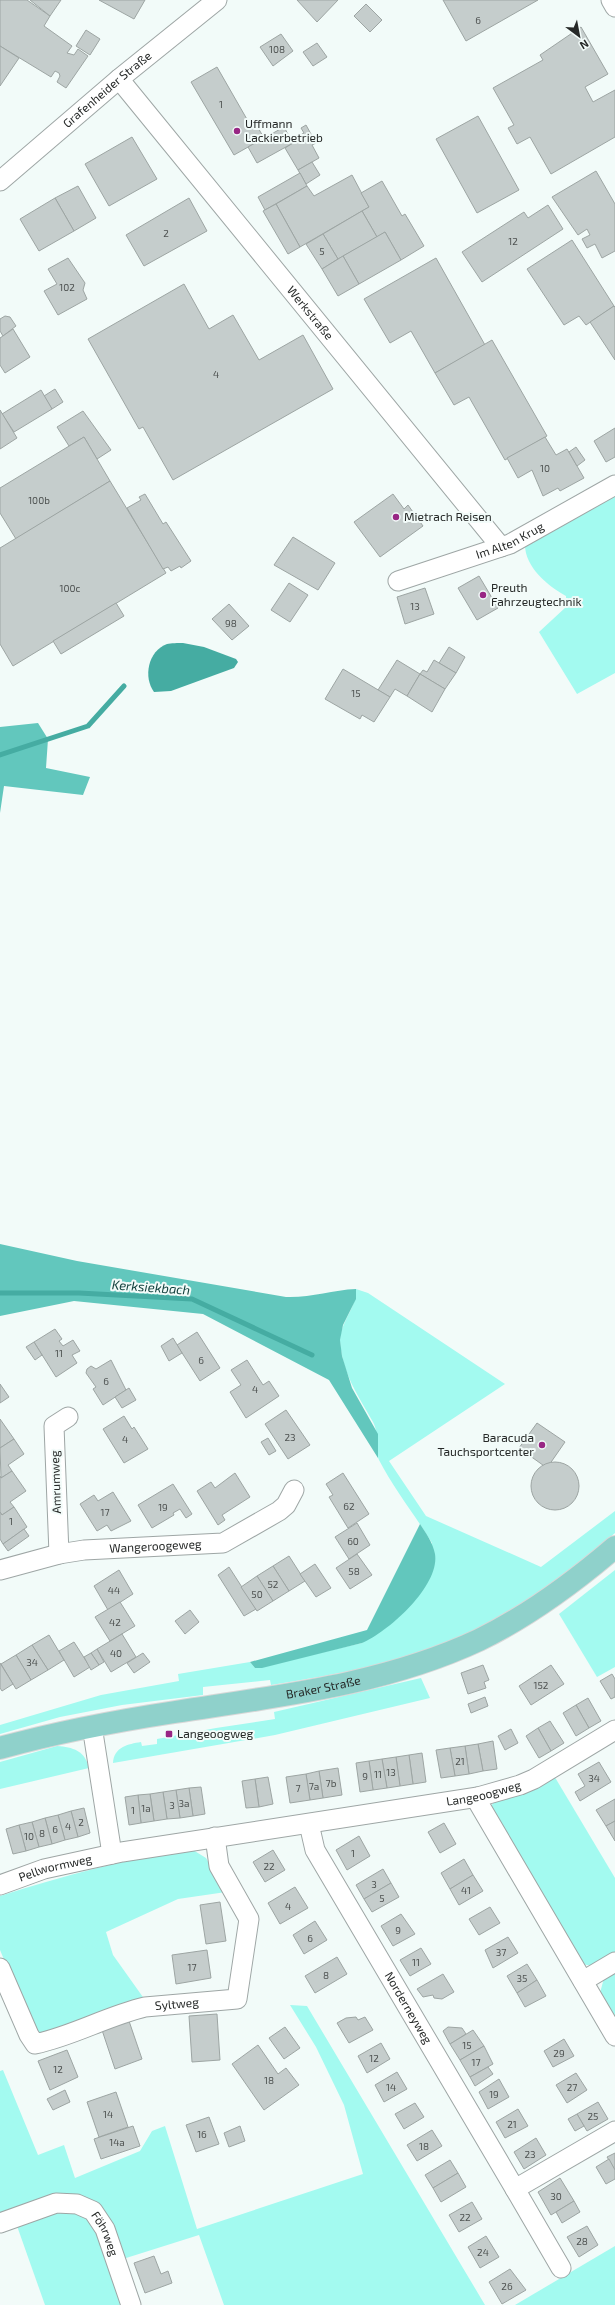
<svg xmlns="http://www.w3.org/2000/svg" width="615" height="2305" font-family="'Exo 2',sans-serif">
<style>
.green{fill:#a3faf0}
.forest{fill:#62c7bd}
.water{fill:#45aca2}
.lines{fill:none;stroke-linecap:round;stroke-linejoin:round}
.stream{stroke:#45aca2;stroke-width:5}
.building{fill:#c5cdcc;stroke:#9da5a3}
.minor-casing{stroke:#9ea6a5;stroke-width:21}
.major-casing{stroke:#d8d8d8;stroke-width:24}
.minor{stroke:#fff;stroke-width:19}
.major{stroke:#8fd1cb;stroke-width:22}
.poi-dot{fill:#982684;stroke:#f2fbf9;stroke-width:1.5}
.labels{text-anchor:middle;stroke-width:4;stroke-linejoin:round;paint-order:stroke}
.number-label{font-size:10px;fill:#4e5251}
.street-label{font-size:12px;fill:#262928;stroke:#f2fbf9}
.poi-label{font-size:12px;fill:#262928;stroke:#f2fbf9;text-anchor:start}
.water-label{font-size:13px;font-style:italic;fill:#0e3d39;stroke:#f2fbf9}
</style>
<rect width="100%" height="100%" fill="#f2fbf9"/>
<!-- green -->
<g class="green">
<path d="M615,494V673L577,694L539,632L566,607V596C548,586 525,567 525,545Z"/>
<path d="M356,1289L368,1293L505,1384L389,1461L426,1516L541,1567L615,1511V1533C569,1574 520,1609 465,1635C405,1664 336,1674 271,1685L270,1680L203,1687V1695L122,1705L60,1717L0,1734V1725L101,1695L179,1681L178,1674L250,1662L255,1668L362,1643L432,1543C415,1515 394,1489 379,1460C374,1451 380,1435 373,1422C358,1395 342,1373 340,1341C340,1322 357,1308 356,1289Z"/>
<polygon points="615,1570 615,1667 597,1677 559,1614"/>
<path d="M421,1678L430,1698L275,1735L113,1763C114,1747 128,1744 141,1742L142,1746L157,1744V1739L216,1728L275,1719L274,1712Z"/>
<path d="M57,1746C73,1747 85,1751 89,1768L0,1789V1762Z"/>
<polygon points="553,1774 615,1878 615,1954 592,1966 582,1964 489,1811 494,1801"/>
<path d="M193,1850L206,1858L226,1892L178,1899L106,1932L113,1955L145,2000L49,2035L34,2031L0,1950V1896C64,1876 126,1858 193,1850Z"/>
<polygon points="615,1972 615,2019 600,1993 604,1978"/>
<polygon points="290,2005 307,2006 485,2305 224,2305 199,2235 123,2259 95,2205 0,2216 0,2071 3,2070 38,2155 64,2145 75,2178 140,2151 152,2131 165,2126 197,2229 363,2174 344,2105 316,2047"/>
<polygon points="71,2211 86,2218 95,2227 123,2305 45,2305 17,2226 57,2213"/>
<polygon points="615,2246 615,2305 515,2305"/>
</g>
<!-- forest -->
<g class="forest">
<polygon points="38,723 48,739 46,768 90,777 83,795 4,786 0,813 0,727"/>
<path d="M0,1244L77,1261L286,1297C310,1298 332,1290 356,1289V1299L343,1325L340,1340L342,1356L352,1388L378,1434V1458L329,1380L203,1314L74,1301L0,1316Z"/>
<path d="M420,1524C426,1533 433,1543 435,1554C440,1586 388,1632 362,1643L262,1668H255L250,1662L367,1630Z"/>
</g>
<!-- water -->
<path class="water" d="M183,643L204,647L236,659L238,662L234,668L171,691L154,692C143,677 148,651 167,644C171,643 178,643 183,643Z"/>
<g class="lines">
<!-- stream -->
<g class="stream">
<polyline points="0,755 88,726 124,686"/>
<polyline points="0,1293 79,1293 192,1299 312,1355"/>
</g>
</g>
<!-- building -->
<g class="building">
<polygon points="0,0 27,0 50,16 44,26 72,46 67,53 74,55 78,49 88,56 66,88 57,82 60,76 59,73 55,71 51,77 0,46"/>
<polygon points="30,0 61,0 50,16"/>
<polygon points="99,0 145,0 134,19"/>
<polygon points="297,0 338,0 317,22"/>
<polygon points="443,0 538,0 466,41"/>
<polygon points="366,4 382,20 370,32 354,16"/>
<polygon points="581,27 608,74 585,87 593,102 615,90 615,137 551,174 530,137 517,144 508,128 514,125 493,88 543,60 540,55"/>
<polygon points="86,30 100,39 90,55 76,46"/>
<polygon points="281,34 293,51 273,66 260,47"/>
<polygon points="317,43 327,57 313,66 303,52"/>
<polygon points="0,46 19,58 0,86"/>
<polygon points="217,67 252,128 257,126 264,138 234,155 191,82"/>
<polygon points="478,116 519,190 477,213 436,139"/>
<polygon points="306,125 316,143 312,145 319,158 298,170 285,148 293,143 291,140 304,133 301,128"/>
<polygon points="284,127 293,143 257,163 248,147"/>
<polygon points="132,137 157,179 109,206 85,164"/>
<polygon points="312,162 320,175 306,184 298,170"/>
<polygon points="596,171 615,204 615,251 602,258 595,244 587,248 582,239 590,235 587,229 578,235 552,197"/>
<polygon points="300,173 307,186 265,210 258,197"/>
<polygon points="352,175 369,207 300,247 276,204 307,186 314,196"/>
<polygon points="382,181 402,216 405,214 424,246 401,260 385,232 377,237 362,211 369,207 361,193"/>
<polygon points="78,186 96,218 74,231 55,198"/>
<polygon points="55,198 74,231 39,251 20,219"/>
<polygon points="189,198 207,231 144,266 126,235"/>
<polygon points="276,204 300,247 288,254 263,211"/>
<polygon points="548,205 563,229 482,282 462,252 524,212 528,218"/>
<polygon points="362,211 377,237 338,259 323,234"/>
<polygon points="385,232 401,260 359,284 343,256"/>
<polygon points="323,234 338,259 322,269 306,244"/>
<polygon points="572,240 614,306 586,325 579,316 564,325 527,269"/>
<polygon points="343,256 359,284 338,296 322,269"/>
<polygon points="68,258 85,283 83,290 87,299 58,315 44,291 57,284 48,269"/>
<polygon points="436,258 485,345 435,373 411,331 390,343 364,299"/>
<polygon points="184,284 209,329 233,315 259,360 303,335 333,389 173,480 143,427 139,429 88,339"/>
<polygon points="614,306 615,307 615,360 590,322"/>
<polygon points="5,316 10,317 16,326 3,336 0,331 0,319"/>
<polygon points="13,329 30,357 5,373 0,365 0,338"/>
<polygon points="492,340 547,436 505,460 469,397 454,405 435,373"/>
<polygon points="55,389 63,402 52,409 44,396"/>
<polygon points="41,390 52,409 14,432 2,414"/>
<polygon points="0,410 17,438 0,449"/>
<polygon points="83,411 111,450 97,459 84,437 69,446 57,427"/>
<polygon points="615,428 615,457 606,462 594,441"/>
<polygon points="84,437 110,481 16,539 0,513 0,488"/>
<polygon points="545,437 556,455 567,449 584,478 560,491 558,488 543,496 532,470 518,478 507,458"/>
<polygon points="576,447 585,460 577,466 569,452"/>
<polygon points="110,481 166,573 13,666 0,644 0,548"/>
<polygon points="145,494 163,524 166,522 191,561 181,568 180,566 171,571 168,567 163,569 127,508 141,500 139,497"/>
<polygon points="393,494 404,509 408,505 423,526 380,557 354,522"/>
<polygon points="293,537 335,563 318,590 274,565"/>
<polygon points="479,576 498,608 477,620 458,588"/>
<polygon points="289,583 308,595 290,622 271,610"/>
<polygon points="425,588 434,614 405,624 397,597"/>
<polygon points="116,603 124,616 61,654 53,641"/>
<polygon points="229,604 249,626 232,640 212,619"/>
<polygon points="449,647 465,657 456,673 439,663"/>
<polygon points="397,660 420,674 407,696 395,689 390,697 378,690"/>
<polygon points="434,660 456,673 445,689 420,674 423,670 427,672"/>
<polygon points="343,669 390,697 374,722 362,715 360,719 325,699"/>
<polygon points="420,674 445,689 432,712 407,696"/>
<polygon points="55,1329 62,1339 59,1341 63,1346 73,1340 80,1351 72,1355 77,1363 56,1377 34,1342"/>
<polygon points="197,1332 220,1368 200,1381 177,1345"/>
<polygon points="173,1338 182,1353 169,1361 161,1346"/>
<polygon points="34,1342 42,1355 35,1360 26,1347"/>
<polygon points="111,1360 126,1390 103,1405 93,1389 96,1387 86,1373 87,1369 91,1366 96,1369"/>
<polygon points="247,1360 263,1385 269,1381 279,1396 246,1418 230,1392 241,1385 231,1370"/>
<polygon points="0,1384 9,1397 0,1403"/>
<polygon points="129,1388 136,1400 122,1408 115,1397"/>
<polygon points="286,1410 310,1445 288,1459 265,1424"/>
<polygon points="124,1416 132,1429 134,1427 148,1449 124,1463 103,1429"/>
<polygon points="0,1419 14,1439 0,1448"/>
<polygon points="537,1423 565,1442 547,1468 519,1448"/>
<polygon points="268,1438 276,1451 269,1455 261,1442"/>
<polygon points="14,1439 24,1454 8,1465 12,1471 1,1478 0,1448"/>
<circle cx="555" cy="1486" r="24"/>
<polygon points="12,1471 26,1491 10,1502 14,1507 2,1515 0,1512 0,1476 1,1478"/>
<polygon points="235,1473 250,1497 222,1515 225,1520 218,1525 197,1491 211,1482 215,1488"/>
<polygon points="343,1473 369,1514 348,1528 329,1497 333,1495 326,1484"/>
<polygon points="173,1484 192,1514 186,1518 180,1509 173,1513 174,1515 152,1528 138,1505"/>
<polygon points="113,1492 131,1521 111,1531 107,1525 97,1531 80,1504 94,1495 98,1501"/>
<polygon points="14,1507 27,1527 3,1544 0,1539 0,1512 2,1515"/>
<polygon points="357,1523 370,1545 349,1559 335,1537"/>
<polygon points="24,1529 29,1536 8,1551 3,1544"/>
<polygon points="357,1554 372,1575 350,1589 336,1568"/>
<polygon points="289,1556 305,1581 289,1591 273,1566"/>
<polygon points="315,1564 331,1588 316,1597 300,1574"/>
<polygon points="273,1566 289,1591 273,1601 257,1576"/>
<polygon points="229,1567 256,1609 244,1616 218,1575"/>
<polygon points="119,1570 133,1594 108,1610 94,1586"/>
<polygon points="257,1576 273,1601 257,1611 241,1587"/>
<polygon points="120,1602 135,1626 110,1641 95,1617"/>
<polygon points="190,1610 199,1622 185,1634 175,1621"/>
<polygon points="122,1634 136,1657 111,1672 97,1649"/>
<polygon points="49,1635 64,1660 48,1670 32,1645"/>
<polygon points="74,1642 90,1667 74,1677 59,1651"/>
<polygon points="32,1645 48,1670 31,1680 16,1655"/>
<polygon points="97,1649 104,1662 99,1665 91,1653"/>
<polygon points="91,1653 99,1665 91,1670 84,1657"/>
<polygon points="143,1653 150,1662 134,1673 127,1663"/>
<polygon points="16,1655 31,1680 16,1689 1,1664"/>
<polygon points="0,1663 13,1684 2,1691 0,1688"/>
<polygon points="483,1665 489,1680 484,1682 486,1688 468,1694 461,1673"/>
<polygon points="551,1665 564,1684 531,1705 519,1686"/>
<polygon points="612,1674 615,1679 615,1697 611,1699 600,1681"/>
<polygon points="485,1697 488,1706 471,1713 468,1704"/>
<polygon points="588,1698 601,1721 589,1728 576,1705"/>
<polygon points="576,1705 589,1728 576,1736 563,1713"/>
<polygon points="550,1721 564,1743 551,1751 538,1728"/>
<polygon points="538,1728 551,1751 539,1758 526,1736"/>
<polygon points="511,1729 518,1743 505,1750 498,1736"/>
<polygon points="493,1741 497,1769 483,1771 478,1744"/>
<polygon points="478,1744 483,1771 469,1774 465,1746"/>
<polygon points="465,1746 469,1774 455,1776 450,1748"/>
<polygon points="450,1748 455,1776 441,1778 436,1750"/>
<polygon points="422,1753 426,1782 413,1784 409,1755"/>
<polygon points="409,1755 413,1784 400,1786 396,1757"/>
<polygon points="396,1757 400,1786 387,1788 382,1759"/>
<polygon points="382,1759 387,1788 373,1790 369,1761"/>
<polygon points="369,1761 373,1790 360,1792 356,1763"/>
<polygon points="599,1762 611,1782 580,1801 575,1792 585,1786 578,1774"/>
<polygon points="338,1768 342,1795 323,1798 319,1771"/>
<polygon points="319,1771 323,1798 310,1800 306,1774"/>
<polygon points="306,1774 310,1800 290,1803 286,1777"/>
<polygon points="268,1777 273,1804 259,1807 255,1779"/>
<polygon points="255,1779 259,1807 246,1808 242,1781"/>
<polygon points="201,1787 205,1814 193,1816 189,1788"/>
<polygon points="189,1788 193,1816 180,1818 176,1790"/>
<polygon points="176,1790 180,1818 167,1819 163,1792"/>
<polygon points="163,1792 167,1819 154,1821 150,1794"/>
<polygon points="150,1794 154,1821 141,1823 138,1795"/>
<polygon points="138,1795 141,1823 129,1825 125,1797"/>
<polygon points="615,1799 615,1821 606,1826 596,1810"/>
<polygon points="84,1808 90,1833 78,1837 71,1811"/>
<polygon points="71,1811 78,1837 65,1840 58,1815"/>
<polygon points="58,1815 65,1840 52,1844 45,1818"/>
<polygon points="45,1818 52,1844 39,1847 32,1822"/>
<polygon points="615,1821 615,1841 606,1826"/>
<polygon points="32,1822 39,1847 26,1851 19,1825"/>
<polygon points="444,1823 456,1844 440,1853 428,1832"/>
<polygon points="19,1825 26,1851 13,1854 6,1829"/>
<polygon points="359,1836 370,1856 347,1870 336,1850"/>
<polygon points="273,1850 285,1870 265,1882 253,1862"/>
<polygon points="464,1859 473,1875 450,1889 441,1873"/>
<polygon points="383,1869 391,1883 364,1899 356,1885"/>
<polygon points="473,1875 483,1891 459,1905 450,1889"/>
<polygon points="391,1883 399,1897 372,1912 364,1899"/>
<polygon points="295,1887 308,1908 280,1924 268,1903"/>
<polygon points="220,1902 226,1941 206,1944 200,1905"/>
<polygon points="490,1907 500,1923 479,1935 469,1919"/>
<polygon points="401,1914 415,1934 393,1946 381,1926"/>
<polygon points="315,1921 327,1940 304,1954 293,1935"/>
<polygon points="508,1937 518,1953 493,1968 485,1950"/>
<polygon points="421,1948 431,1964 410,1976 400,1960"/>
<polygon points="207,1950 211,1978 176,1984 172,1955"/>
<polygon points="337,1957 347,1974 315,1993 305,1976"/>
<polygon points="527,1964 537,1980 517,1993 507,1976"/>
<polygon points="443,1974 454,1992 442,1999 434,1998 433,1995 423,1997 417,1989"/>
<polygon points="537,1980 546,1996 525,2007 517,1993"/>
<polygon points="217,2014 220,2060 192,2062 189,2016"/>
<polygon points="356,2017 358,2020 365,2017 373,2030 349,2043 337,2023 346,2018"/>
<polygon points="129,2021 142,2059 115,2069 102,2030"/>
<polygon points="285,2027 300,2048 284,2059 269,2038"/>
<polygon points="448,2027 462,2028 466,2034 450,2044 443,2031"/>
<polygon points="473,2030 484,2046 460,2060 450,2044"/>
<polygon points="564,2039 574,2056 553,2067 544,2051"/>
<polygon points="381,2043 390,2059 367,2073 358,2056"/>
<polygon points="258,2045 278,2074 286,2068 299,2085 264,2110 232,2064"/>
<polygon points="484,2046 493,2064 470,2077 460,2060"/>
<polygon points="67,2050 78,2077 50,2090 38,2061"/>
<polygon points="488,2067 493,2074 475,2086 470,2077"/>
<polygon points="397,2072 407,2089 384,2102 375,2085"/>
<polygon points="576,2073 587,2090 567,2103 556,2085"/>
<polygon points="499,2079 509,2097 488,2109 479,2092"/>
<polygon points="65,2090 70,2102 53,2110 47,2099"/>
<polygon points="116,2092 128,2127 99,2137 87,2102"/>
<polygon points="598,2102 608,2119 587,2131 577,2114"/>
<polygon points="415,2103 424,2117 404,2129 395,2114"/>
<polygon points="518,2109 528,2126 505,2138 496,2122"/>
<polygon points="577,2114 584,2126 575,2131 568,2119"/>
<polygon points="209,2117 219,2144 196,2152 186,2125"/>
<polygon points="133,2126 140,2146 101,2159 94,2139"/>
<polygon points="240,2126 245,2141 229,2147 224,2133"/>
<polygon points="432,2130 442,2146 417,2161 407,2145"/>
<polygon points="536,2138 546,2155 524,2169 514,2152"/>
<polygon points="615,2153 615,2170 607,2157"/>
<polygon points="609,2159 615,2170 615,2179 606,2184 596,2167"/>
<polygon points="450,2160 458,2173 433,2188 425,2175"/>
<polygon points="458,2173 466,2187 441,2202 433,2188"/>
<polygon points="560,2178 574,2201 551,2215 538,2192"/>
<polygon points="574,2201 580,2212 562,2223 556,2212"/>
<polygon points="472,2202 482,2219 459,2232 449,2215"/>
<polygon points="587,2226 598,2245 579,2257 567,2237"/>
<polygon points="486,2236 499,2257 480,2268 468,2247"/>
<polygon points="154,2256 161,2274 168,2271 172,2283 145,2293 134,2263"/>
<polygon points="510,2269 526,2290 502,2304 489,2282"/>
</g>
<g class="lines">
<!-- minor casing -->
<g class="minor-casing">
<g id="minor">
<polyline points="611,0 615,7"/>
<path id="s1" d="M119,79L501,547"/>
<path id="s2" d="M0,181L119,79L217,0"/>
<path id="s3" d="M398,581L510,544L615,485"/>
<polyline points="59,1554 54,1426 68,1417"/>
<path id="s4" d="M0,1570L59,1554L84,1550L223,1543L279,1511L286,1505L294,1490"/>
<polyline points="92,1726 112,1854"/>
<polyline points="478,1797 479,1804 615,2036"/>
<path id="s5" d="M309,1824L315,1850L515,2189L615,2131"/>
<path id="s6" d="M0,1885L44,1869L122,1852L478,1797L520,1785L534,1779L615,1730"/>
<path id="s7" d="M0,1968L29,2035L35,2044C73,2036 107,2016 145,2007L237,1999L249,1919L219,1866L215,1837"/>
<polyline points="583,1981 615,1962"/>
<polyline points="515,2189 561,2268"/>
<path id="s8" d="M0,2223L56,2203L77,2204L93,2211L105,2229L131,2305"/>
</g>
</g>
<!-- major casing -->
<g class="major-casing">
<g id="major">
<path id="s9" d="M0,1748C58,1732 116,1721 175,1712C278,1696 383,1685 479,1640C528,1616 573,1583 615,1547"/>
</g>
</g>
<!-- minor -->
<use href="#minor" class="minor"/>
<!-- major -->
<use href="#major" class="major"/>
</g>
<!-- markers -->
<g class="poi-dot">
<circle cx="237" cy="131" r="4"/>
<circle cx="396" cy="517" r="4"/>
<circle cx="483" cy="595" r="4"/>
<circle cx="542" cy="1445" r="4"/>
<rect x="165" y="1730" width="8" height="8" rx="2"/>
</g>
<g class="labels">
<!-- number labels -->
<g class="number-label">
<text x="478" y="24">6</text>
<text x="277" y="53">108</text>
<text x="221" y="108">1</text>
<text x="166" y="237">2</text>
<text x="513" y="245">12</text>
<text x="322" y="255">5</text>
<text x="67" y="291">102</text>
<text x="216" y="378">4</text>
<text x="545" y="472">10</text>
<text x="39" y="504">100b</text>
<text x="70" y="592">100c</text>
<text x="415" y="610">13</text>
<text x="231" y="627">98</text>
<text x="356" y="697">15</text>
<text x="59" y="1357">11</text>
<text x="201" y="1364">6</text>
<text x="106" y="1385">6</text>
<text x="255" y="1393">4</text>
<text x="290" y="1441">23</text>
<text x="125" y="1443">4</text>
<text x="349" y="1510">62</text>
<text x="163" y="1511">19</text>
<text x="105" y="1516">17</text>
<text x="11" y="1525">1</text>
<text x="353" y="1545">60</text>
<text x="354" y="1575">58</text>
<text x="273" y="1588">52</text>
<text x="114" y="1594">44</text>
<text x="257" y="1598">50</text>
<text x="115" y="1626">42</text>
<text x="116" y="1657">40</text>
<text x="32" y="1666">34</text>
<text x="541" y="1689">152</text>
<text x="460" y="1765">21</text>
<text x="391" y="1776">13</text>
<text x="378" y="1778">11</text>
<text x="365" y="1780">9</text>
<text x="594" y="1782">34</text>
<text x="331" y="1787">7b</text>
<text x="314" y="1790">7a</text>
<text x="298" y="1792">7</text>
<text x="184" y="1807">3a</text>
<text x="172" y="1809">3</text>
<text x="146" y="1812">1a</text>
<text x="133" y="1814">1</text>
<text x="81" y="1826">2</text>
<text x="68" y="1830">4</text>
<text x="55" y="1833">6</text>
<text x="42" y="1837">8</text>
<text x="29" y="1840">10</text>
<text x="353" y="1857">1</text>
<text x="269" y="1870">22</text>
<text x="374" y="1888">3</text>
<text x="466" y="1894">41</text>
<text x="382" y="1902">5</text>
<text x="288" y="1910">4</text>
<text x="398" y="1934">9</text>
<text x="310" y="1942">6</text>
<text x="501" y="1956">37</text>
<text x="416" y="1966">11</text>
<text x="192" y="1971">17</text>
<text x="326" y="1979">8</text>
<text x="522" y="1982">35</text>
<text x="467" y="2049">15</text>
<text x="559" y="2057">29</text>
<text x="374" y="2062">12</text>
<text x="476" y="2066">17</text>
<text x="58" y="2073">12</text>
<text x="269" y="2084">18</text>
<text x="391" y="2091">14</text>
<text x="572" y="2091">27</text>
<text x="494" y="2098">19</text>
<text x="108" y="2118">14</text>
<text x="593" y="2120">25</text>
<text x="512" y="2128">21</text>
<text x="202" y="2138">16</text>
<text x="117" y="2146">14a</text>
<text x="424" y="2150">18</text>
<text x="530" y="2158">23</text>
<text x="556" y="2200">30</text>
<text x="465" y="2221">22</text>
<text x="582" y="2245">28</text>
<text x="483" y="2256">24</text>
<text x="507" y="2290">26</text>
</g>
<!-- street labels -->
<g class="street-label">
<text dy="4" stroke="none"><textPath href="#s2" startOffset="141">Grafenheider Straße</textPath></text>
<text dy="4" stroke="none"><textPath href="#s1" startOffset="302">Werkstraße</textPath></text>
<text dy="4" stroke="none"><textPath href="#s3" startOffset="119">Im Alten Krug</textPath></text>
<text transform="translate(56 1482) rotate(-92)" y="4">Amrumweg</text>
<text dy="4" stroke="none"><textPath href="#s4" startOffset="158">Wangeroogeweg</textPath></text>
<text dy="4" stroke="none"><textPath href="#s9" startOffset="329">Braker Straße</textPath></text>
<text dy="4" stroke="none"><textPath href="#s6" startOffset="493">Langeoogweg</textPath></text>
<text dy="4" stroke="none"><textPath href="#s6" startOffset="58">Pellwormweg</textPath></text>
<text dy="4" stroke="none"><textPath href="#s7" startOffset="232">Syltweg</textPath></text>
<text dy="4" stroke="none"><textPath href="#s5" startOffset="210">Norderneyweg</textPath></text>
<text dy="4" stroke="none"><textPath href="#s8" startOffset="124">Föhrweg</textPath></text>
</g>
<!-- poi labels -->
<g class="poi-label">
<text x="245" y="128">Uffmann<tspan x="245" dy="14">Lackierbetrieb</tspan></text>
<text x="404" y="521">Mietrach Reisen</text>
<text x="491" y="592">Preuth<tspan x="491" dy="14">Fahrzeugtechnik</tspan></text>
<text x="534" y="1442" text-anchor="end">Baracuda<tspan x="534" dy="14">Tauchsportcenter</tspan></text>
<text x="177" y="1738">Langeoogweg</text>
</g>
<!-- water labels -->
<g class="water-label">
<text transform="translate(151 1287) rotate(4)" y="5">Kerksiekbach</text>
</g>
</g>
<!-- north arrow -->
<g transform="translate(579 36) rotate(148)" stroke="#f2fbf9" stroke-width="3" paint-order="stroke">
<path d="M0-3L7 15L0 10L-7 15Z" fill="#262928"/>
<text y="-6" font-size="11" font-weight="bold" text-anchor="middle" fill="#262928">N</text>
</g>
</svg>
